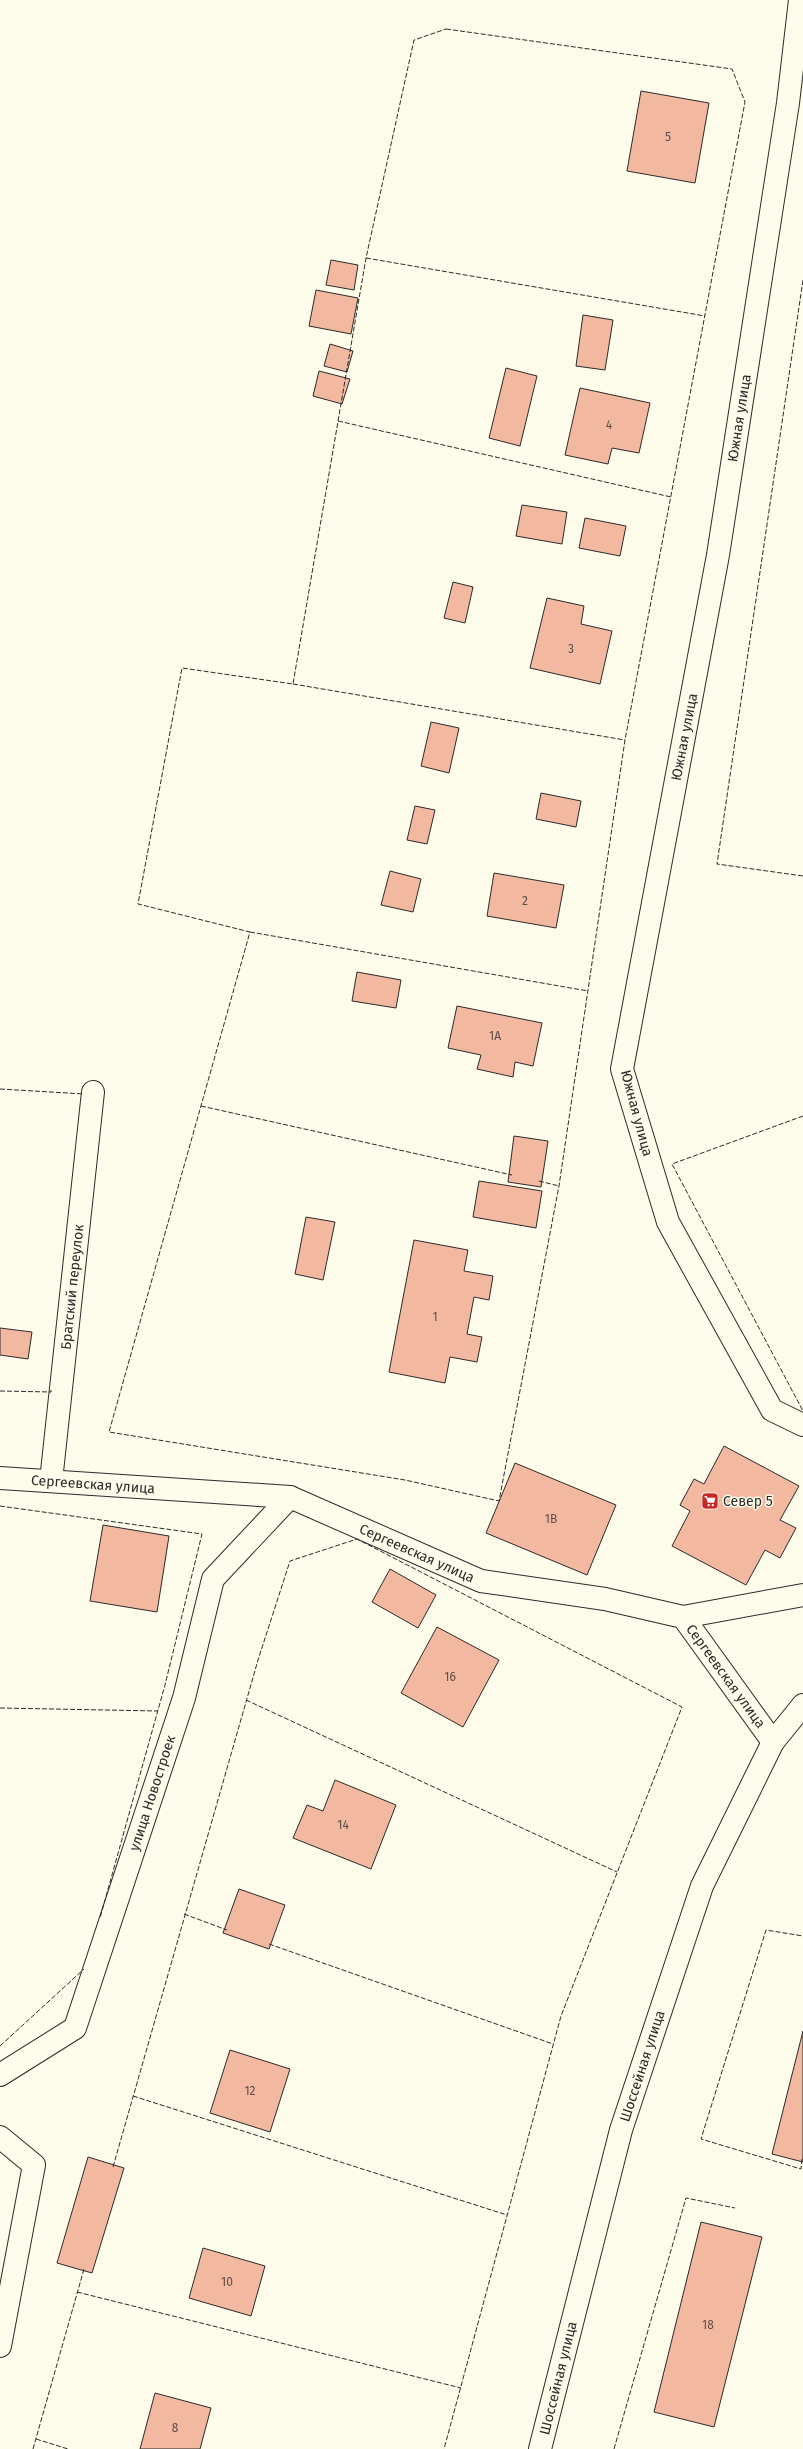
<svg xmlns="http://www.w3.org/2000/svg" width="803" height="2449" font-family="'Fira Sans',sans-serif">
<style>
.building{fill:#f2b8a0;stroke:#2b2b2b}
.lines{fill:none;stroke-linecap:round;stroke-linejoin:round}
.minor-casing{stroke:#2b2b2b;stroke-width:24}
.major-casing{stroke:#2b2b2b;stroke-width:24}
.minor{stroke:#fdfbea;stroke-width:22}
.major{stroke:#fdfbea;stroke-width:22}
.fence{stroke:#2b2b2b;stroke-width:1;stroke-dasharray:5 2;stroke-linecap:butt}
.labels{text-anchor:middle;stroke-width:3;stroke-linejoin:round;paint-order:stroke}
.number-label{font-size:12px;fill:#5d4e48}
.street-label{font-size:14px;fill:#2b2b2b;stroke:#fdfbea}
.poi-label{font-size:14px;fill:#2b2b2b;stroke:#fdfbea;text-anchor:start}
</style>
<rect width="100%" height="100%" fill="#fdfbea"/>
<!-- building -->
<g class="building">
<polygon points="641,91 709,103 695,183 627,171"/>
<polygon points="331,260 358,265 354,290 326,285"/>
<polygon points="316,290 358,298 351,334 309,326"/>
<polygon points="583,315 613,320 605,370 576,366"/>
<polygon points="330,344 353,351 347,372 324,366"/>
<polygon points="506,368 537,376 520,446 489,438"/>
<polygon points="319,371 350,379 342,404 313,396"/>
<polygon points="580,388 650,403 639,453 612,448 608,464 565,455"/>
<polygon points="522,505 567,512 562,544 516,536"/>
<polygon points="585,518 626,526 620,556 579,548"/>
<polygon points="453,582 473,587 465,623 444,618"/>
<polygon points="547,598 584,606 581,624 612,631 600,684 530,668"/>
<polygon points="431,722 459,728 449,773 421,766"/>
<polygon points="541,793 581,801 576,827 536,819"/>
<polygon points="415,806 435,810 427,844 407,840"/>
<polygon points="390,871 421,879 413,912 381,905"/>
<polygon points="494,873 564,885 556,928 487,916"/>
<polygon points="357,972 401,980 396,1008 352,1001"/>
<polygon points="457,1006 542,1023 533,1066 515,1062 513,1077 477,1069 481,1055 448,1048"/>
<polygon points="514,1136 548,1141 541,1187 508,1182"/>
<polygon points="479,1181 542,1191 536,1228 473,1217"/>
<polygon points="306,1217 335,1222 323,1280 295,1274"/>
<polygon points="414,1240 468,1250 464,1271 493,1276 489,1300 474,1297 467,1334 482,1337 477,1362 450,1357 445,1383 389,1372"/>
<polygon points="0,1328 32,1332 28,1359 0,1355"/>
<polygon points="724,1446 799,1486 780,1520 796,1528 780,1558 765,1550 746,1585 672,1546 690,1511 680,1505 694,1479 704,1484"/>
<polygon points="515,1463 616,1505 587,1575 486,1533"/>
<polygon points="103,1525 169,1536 157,1612 90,1601"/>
<polygon points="390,1569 436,1595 418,1628 372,1602"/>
<polygon points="437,1627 499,1660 463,1727 401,1693"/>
<polygon points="335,1780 396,1805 371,1869 293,1838 307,1805 323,1811"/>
<polygon points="239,1889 285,1905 269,1949 223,1933"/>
<polygon points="803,2031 803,2162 772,2154"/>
<polygon points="230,2050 290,2069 270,2132 210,2113"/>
<polygon points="88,2157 124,2168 92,2273 57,2263"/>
<polygon points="701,2222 762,2237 714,2427 654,2412"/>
<polygon points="203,2248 265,2266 251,2316 189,2298"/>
<polygon points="155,2393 211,2408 200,2449 140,2449"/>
</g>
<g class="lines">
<!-- minor casing -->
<g class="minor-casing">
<g id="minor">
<polyline points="800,0 788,103 718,555 622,1069 668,1222 772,1410 803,1425"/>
<polyline points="0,1478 290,1497 481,1581 605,1599 683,1617 773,1742"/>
<polyline points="51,1481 93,1092"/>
<polyline points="683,1617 803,1595"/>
<polyline points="0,2075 75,2028 184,1698 213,1579 290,1497"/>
<polyline points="0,2137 34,2165 0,2346"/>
</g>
</g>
<!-- major casing -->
<g class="major-casing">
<polyline id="major" points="540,2449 621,2130 702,1886 773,1742 803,1705"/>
</g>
<!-- minor -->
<use href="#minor" class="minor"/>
<!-- major -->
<use href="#major" class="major"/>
<!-- fence -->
<g class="fence">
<polygon points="446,29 732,69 745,102 625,740 559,1186 499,1501 405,1480 109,1432 250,932 138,904 182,668 293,684 366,258 414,40"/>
<polyline points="366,258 705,316"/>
<polyline points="803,280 717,864 803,876"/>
<polyline points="338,421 671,497"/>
<polyline points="293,684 625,740"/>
<polyline points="250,932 588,991"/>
<polyline points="0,1089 84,1094"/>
<polyline points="201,1106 512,1175"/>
<polyline points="803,1116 672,1164 803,1411"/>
<polyline points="539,1181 559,1186"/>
<polyline points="0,1391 51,1392 51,1390"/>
<polyline points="0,1506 202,1534 165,1685 100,1918"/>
<polyline points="246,1700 617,1872"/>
<polyline points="0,1708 158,1711"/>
<polyline points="184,1914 227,1930"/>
<polyline points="269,1944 553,2044"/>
<polyline points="0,2046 84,1969"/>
<polyline points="133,2096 507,2215"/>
<polyline points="802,2159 801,2169 701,2139 766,1930 803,1936"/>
<polyline points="113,2167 258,1660 290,1561 357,1539 682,1707 561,2016 444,2449"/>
<polyline points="77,2292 461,2388"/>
<polyline points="36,2439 68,2449"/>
<polyline points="33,2449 84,2269"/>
<polyline points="614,2449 686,2198 735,2208"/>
</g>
</g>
<!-- icons -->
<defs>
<g id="supermarket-square" transform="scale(0.9)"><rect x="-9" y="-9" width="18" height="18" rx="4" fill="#c62828" stroke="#fdfbea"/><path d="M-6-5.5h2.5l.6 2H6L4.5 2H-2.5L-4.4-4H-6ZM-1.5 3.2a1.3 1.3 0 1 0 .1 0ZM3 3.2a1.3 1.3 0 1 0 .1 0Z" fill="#fff"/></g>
</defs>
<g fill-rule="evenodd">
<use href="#supermarket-square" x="710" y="1501"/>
</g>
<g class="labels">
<!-- number labels -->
<g class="number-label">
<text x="668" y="141">5</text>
<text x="609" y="429">4</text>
<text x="571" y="653">3</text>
<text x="525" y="905">2</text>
<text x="495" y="1040">1А</text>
<text x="435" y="1321">1</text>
<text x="551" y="1523">1В</text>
<text x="450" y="1681">16</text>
<text x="343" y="1829">14</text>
<text x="250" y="2095">12</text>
<text x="227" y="2286">10</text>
<text x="708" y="2329">18</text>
<text x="175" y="2432">8</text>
</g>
<!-- street labels -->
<g class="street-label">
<text transform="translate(739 418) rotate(-81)" y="5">Южная улица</text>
<text transform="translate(684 737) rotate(-79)" y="5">Южная улица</text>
<text transform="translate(637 1113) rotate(75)" y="5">Южная улица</text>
<text transform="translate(72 1287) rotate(-84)" y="5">Братский переулок</text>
<text transform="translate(93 1484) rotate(4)" y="5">Сергеевская улица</text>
<text transform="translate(417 1553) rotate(24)" y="5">Сергеевская улица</text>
<text transform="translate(726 1676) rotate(54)" y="5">Сергеевская улица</text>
<text transform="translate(152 1793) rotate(-72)" y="5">улица Новостроек</text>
<text transform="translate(642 2066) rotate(-72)" y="5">Шоссейная улица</text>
<text transform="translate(558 2378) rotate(-76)" y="5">Шоссейная улица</text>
</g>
<!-- poi labels -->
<g class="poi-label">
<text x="723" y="1506">Север 5</text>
</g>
</g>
</svg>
